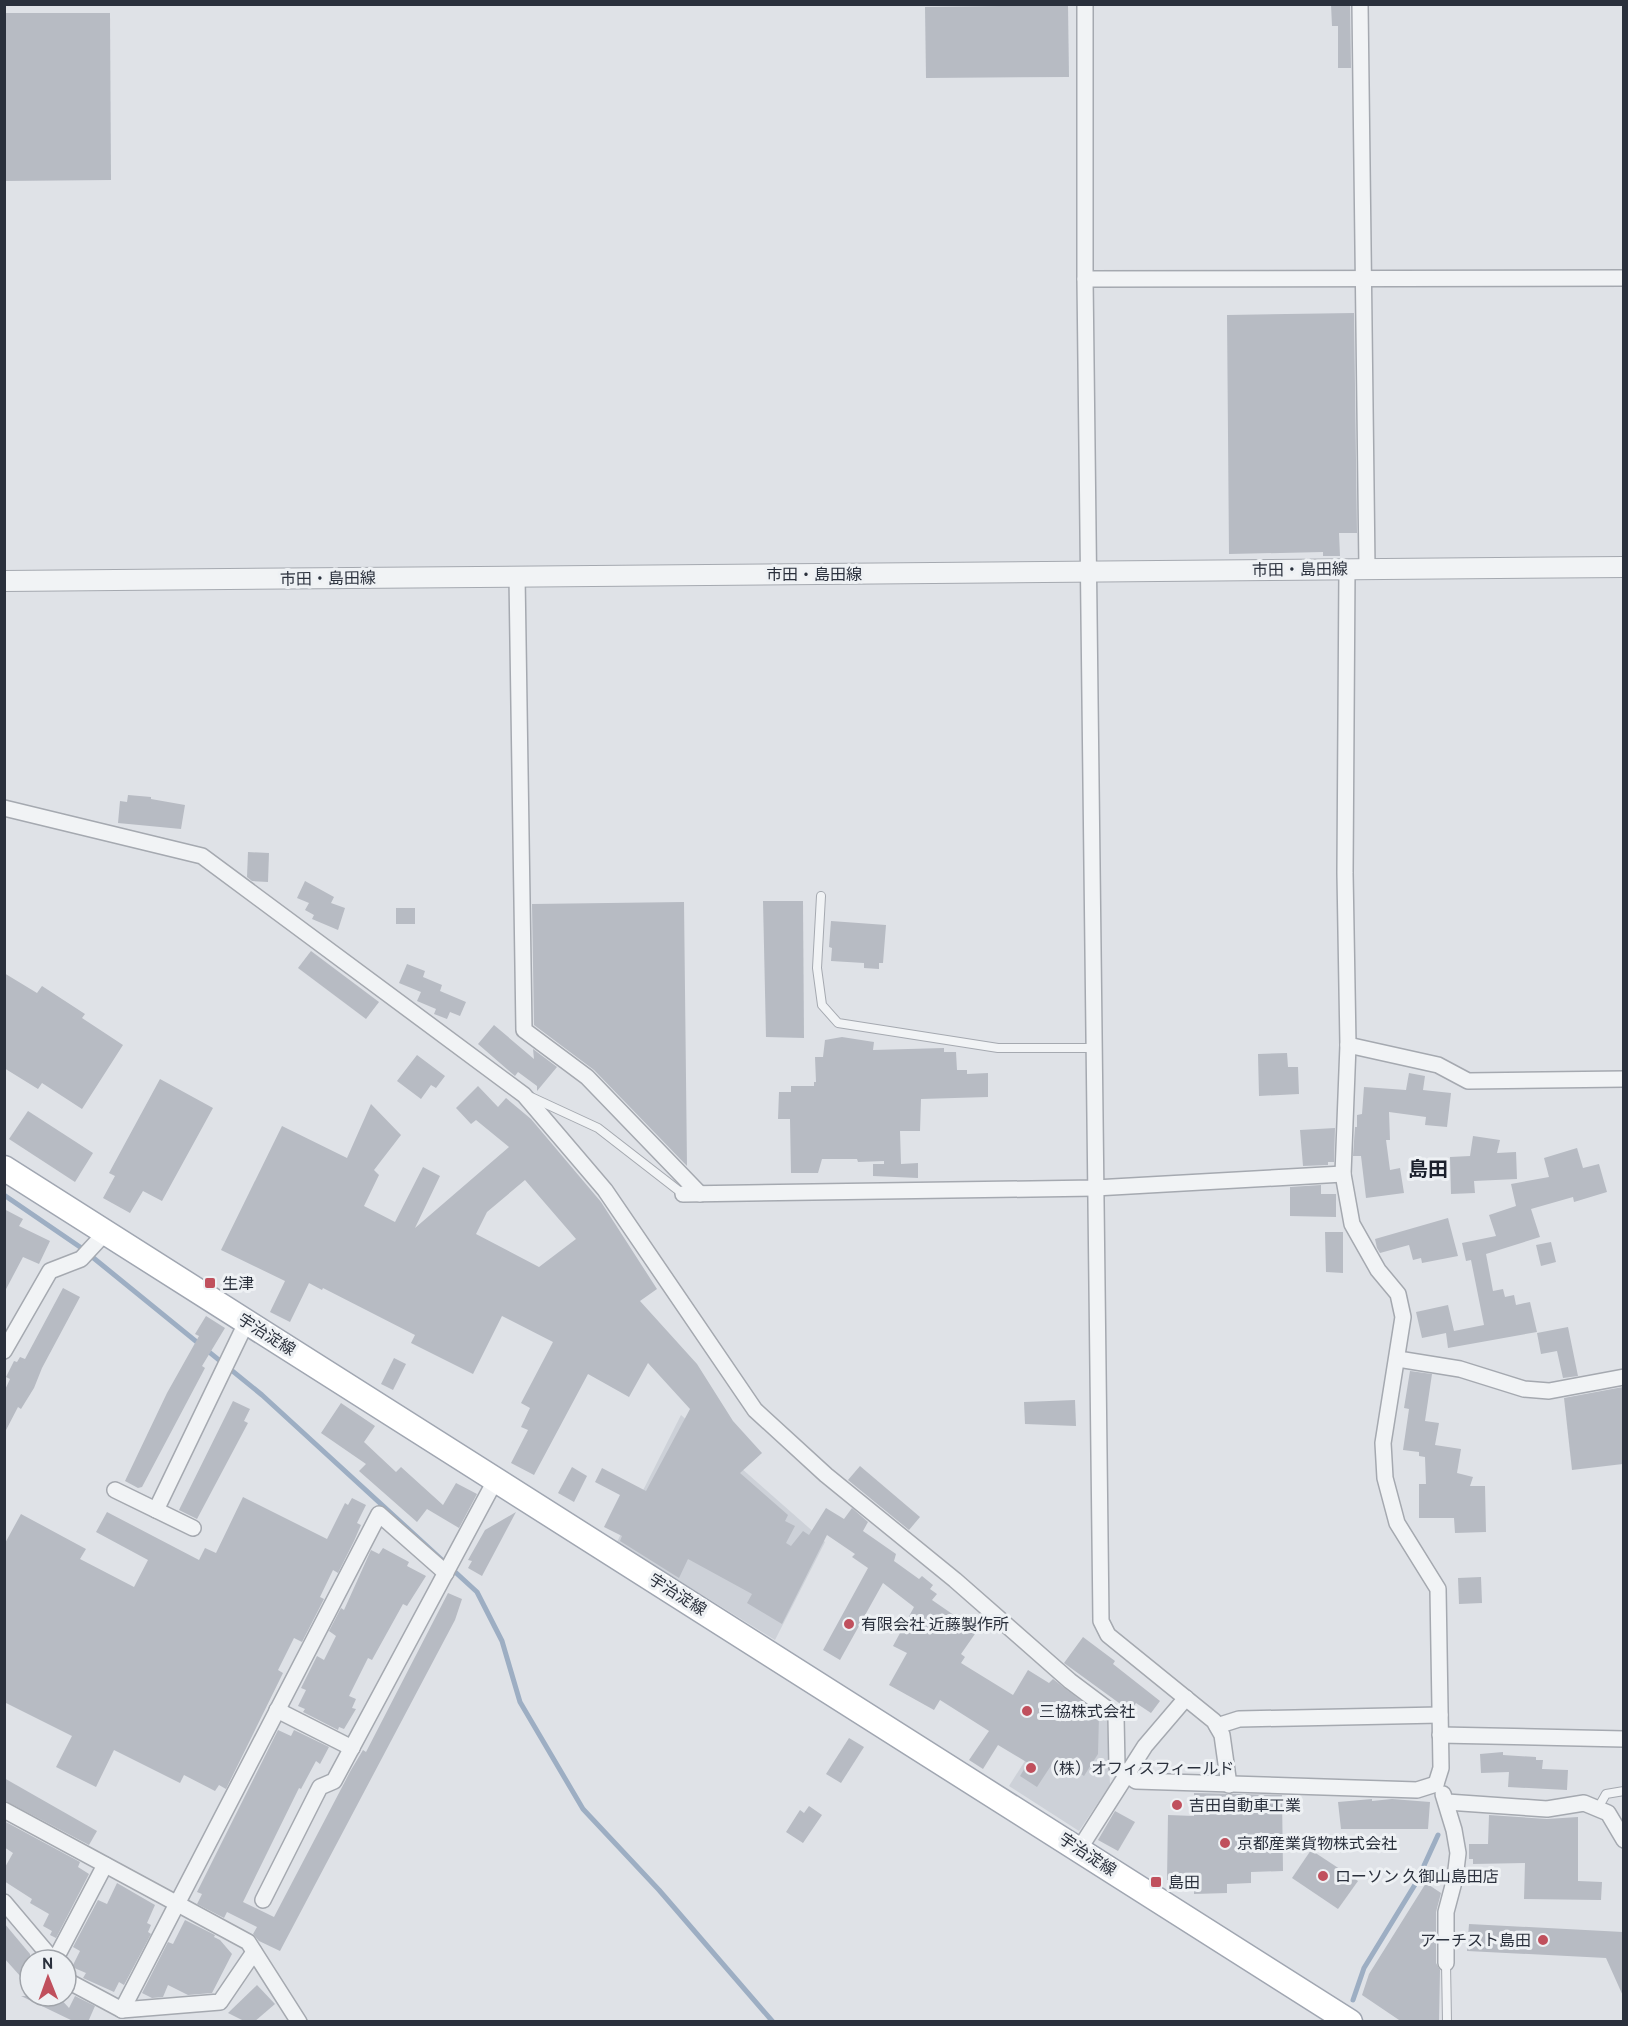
<svg xmlns="http://www.w3.org/2000/svg" width="1628" height="2026" font-family="Overpass,'Noto Sans JP',sans-serif">
<style>
.built{fill:#cdd1d8}
.lines{fill:none;stroke-linecap:round;stroke-linejoin:round}
.stream{stroke:#9daec3;stroke-width:5}
.building{fill:#b7bbc3;fill-rule:evenodd}
.service-casing{stroke:#a5a9b0;stroke-width:10}
.minor-casing{stroke:#a5a9b0;stroke-width:18}
.tertiary-casing{stroke:#a5a9b0;stroke-width:22}
.primary-casing{stroke:#a0a6b1;stroke-width:27}
.service{stroke:#f1f3f5;stroke-width:8}
.minor{stroke:#f1f3f5;stroke-width:15}
.tertiary{stroke:#f1f3f5;stroke-width:20}
.primary{stroke:#fff;stroke-width:24}
.poi-dot{fill:#c0505d;stroke:#eef1f4;stroke-width:2}
.labels{text-anchor:middle;stroke-width:6;stroke-linejoin:round;paint-order:stroke}
.street-label{font-size:16px;fill:#2a303c;stroke:#eef1f4}
.poi-label{font-size:16px;fill:#2a303c;stroke:#eef1f4;text-anchor:start}
.quarter-label{font-size:20px;font-weight:bold;fill:#1c212d;stroke:#eef1f4}
</style>
<rect width="100%" height="100%" fill="#dfe2e7"/>
<!-- built -->
<g class="built">
<polygon points="681,1415 825,1542 775,1640 617,1542"/>
<polygon points="1070,1690 1107,1715 1110,1785 1079,1831 1009,1786"/>
</g>
<g class="lines">
<!-- stream -->
<g class="stream">
<polyline points="4,1195 80,1247 262,1395 477,1592 502,1641 520,1702 583,1809 659,1890 773,2022"/>
<polyline points="1353,2000 1364,1968 1416,1883 1438,1835"/>
</g>
</g>
<!-- building -->
<g class="building">
<polygon points="1331,4 1350,4 1351,68 1338,68 1338,26 1332,26"/>
<polygon points="1068,5 1069,77 926,78 925,7"/>
<polygon points="4,13 110,13 111,180 4,181"/>
<polygon points="1354,313 1357,533 1339,533 1340,556 1323,556 1323,552 1229,554 1227,315"/>
<polygon points="128,795 151,797 151,799 185,805 181,829 118,823 120,801 127,802"/>
<polygon points="248,852 269,853 268,882 252,881 247,877"/>
<polygon points="305,881 334,897 331,903 345,908 338,930 312,919 314,915 305,910 309,903 297,898"/>
<polygon points="763,901 803,901 804,1038 766,1037"/>
<polygon points="684,902 687,1166 594,1070 534,1025 532,904"/>
<rect x="396" y="908" width="19" height="16"/>
<polygon points="831,921 886,925 883,963 879,963 879,969 864,968 864,963 831,961 832,948 829,947"/>
<polygon points="311,951 379,1002 366,1019 298,968"/>
<polygon points="407,964 425,971 423,977 442,985 440,991 466,1002 460,1016 450,1012 447,1019 434,1014 436,1009 417,1001 421,992 399,983"/>
<polygon points="4,973 37,993 42,986 85,1014 82,1018 123,1045 82,1109 42,1083 38,1089 4,1068"/>
<polygon points="494,1025 534,1059 533,1049 557,1067 537,1091 537,1086 518,1072 515,1076 478,1044"/>
<polygon points="842,1037 874,1042 873,1050 944,1048 944,1052 956,1052 957,1070 967,1070 967,1074 988,1073 988,1097 921,1099 920,1131 900,1131 901,1164 918,1163 918,1178 873,1176 873,1164 884,1164 884,1161 858,1162 857,1159 822,1159 818,1173 791,1173 790,1119 778,1119 779,1092 791,1092 791,1086 814,1086 814,1082 816,1082 815,1057 823,1057 825,1040"/>
<polygon points="1287,1053 1288,1067 1298,1067 1299,1094 1259,1096 1258,1054"/>
<polygon points="417,1055 445,1076 436,1088 431,1085 421,1099 397,1081"/>
<polygon points="1409,1073 1425,1076 1423,1090 1451,1093 1447,1127 1425,1125 1426,1117 1389,1112 1390,1140 1386,1140 1390,1170 1400,1168 1404,1193 1366,1198 1361,1156 1353,1156 1355,1127 1357,1127 1357,1115 1362,1114 1364,1087 1406,1090"/>
<polygon points="160,1079 213,1108 162,1201 143,1191 130,1213 103,1198 115,1176 109,1173"/>
<path d="M478,1086L498,1107L506,1098L531,1119L601,1202L657,1289L640,1301L697,1364L733,1421L762,1453L740,1473L788,1515L785,1521L795,1526L786,1543L791,1546L803,1531L809,1535L826,1508L844,1519L852,1508L868,1522L863,1531L896,1554L894,1561L919,1579L922,1576L933,1585L930,1589L937,1594L932,1600L977,1631L961,1654L965,1657L961,1663L1013,1695L1028,1670L1049,1683L1053,1679L1099,1715L1098,1754L1084,1776L1056,1758L1037,1787L1020,1776L1028,1763L998,1745L983,1769L969,1760L989,1731L940,1700L934,1710L889,1685L907,1653L893,1646L914,1607L883,1583L840,1660L823,1650L868,1568L852,1557L855,1554L827,1535L782,1624L747,1603L752,1594L688,1559L679,1578L620,1541L622,1536L604,1527L620,1495L595,1482L602,1468L646,1491L690,1409L648,1363L629,1397L588,1374L534,1475L511,1463L528,1430L521,1427L530,1408L521,1403L553,1342L502,1316L473,1374L411,1343L415,1335L323,1288L322,1290L309,1283L290,1322L270,1312L285,1281L221,1250L282,1126L347,1158L371,1104L401,1135L374,1170L379,1175L364,1206L395,1222L423,1167L440,1176L415,1228L509,1147L476,1120L471,1124L456,1108ZM525,1180L576,1239L539,1267L476,1234L487,1212Z"/>
<polygon points="28,1111 93,1153 75,1182 9,1139"/>
<polygon points="1335,1128 1334,1162 1328,1162 1328,1165 1303,1166 1300,1130"/>
<polygon points="1473,1136 1500,1140 1497,1153 1516,1152 1517,1179 1474,1181 1475,1193 1451,1194 1450,1157 1470,1156"/>
<polygon points="1577,1148 1583,1168 1599,1164 1607,1192 1574,1202 1573,1197 1531,1209 1540,1237 1486,1254 1493,1291 1503,1289 1505,1297 1514,1295 1516,1305 1530,1302 1537,1332 1448,1348 1446,1333 1422,1338 1416,1312 1448,1305 1454,1331 1484,1325 1471,1260 1466,1261 1462,1243 1496,1236 1489,1215 1516,1206 1511,1184 1549,1177 1544,1158"/>
<polygon points="1321,1185 1321,1194 1336,1194 1336,1217 1290,1216 1290,1187"/>
<polygon points="4,1209 23,1219 19,1226 50,1241 39,1264 23,1257 4,1293"/>
<polygon points="1448,1218 1458,1256 1422,1263 1421,1258 1413,1260 1409,1245 1380,1253 1377,1248 1375,1239"/>
<polygon points="1325,1232 1343,1232 1343,1273 1326,1272"/>
<polygon points="1551,1242 1556,1262 1541,1266 1536,1245"/>
<polygon points="63,1288 80,1297 42,1368 34,1388 21,1409 18,1407 4,1434 4,1392 10,1379 6,1377 14,1361 17,1362 20,1357 25,1359"/>
<polygon points="206,1316 225,1328 202,1366 205,1368 142,1487 138,1488 125,1481 167,1393 199,1336 195,1334"/>
<polygon points="1568,1327 1578,1376 1563,1378 1557,1351 1541,1354 1537,1333"/>
<polygon points="394,1358 406,1364 393,1390 381,1384"/>
<polygon points="1410,1371 1432,1374 1425,1421 1439,1423 1435,1445 1461,1449 1457,1473 1473,1477 1470,1486 1485,1486 1486,1532 1455,1533 1454,1518 1419,1518 1419,1484 1426,1484 1425,1457 1419,1456 1419,1452 1403,1450 1409,1409 1404,1408"/>
<polygon points="1623,1387 1623,1464 1572,1470 1564,1398"/>
<polygon points="1075,1400 1076,1426 1025,1424 1024,1402"/>
<polygon points="233,1401 250,1409 244,1421 248,1423 197,1519 179,1510"/>
<polygon points="341,1403 375,1426 364,1442 396,1472 401,1467 443,1505 456,1483 477,1494 459,1528 427,1509 417,1522 359,1471 366,1464 321,1433"/>
<polygon points="860,1466 920,1517 909,1530 848,1480"/>
<polygon points="572,1467 587,1476 574,1502 558,1493"/>
<polygon points="243,1497 327,1539 345,1503 348,1505 352,1498 366,1505 357,1523 361,1525 354,1541 338,1573 333,1570 320,1597 324,1599 302,1642 294,1638 278,1670 283,1673 226,1789 219,1785 215,1791 184,1775 180,1783 114,1750 96,1787 56,1767 72,1736 4,1702 4,1545 21,1514 86,1549 80,1559 134,1587 148,1560 96,1532 107,1512 199,1560 205,1548 216,1553"/>
<polygon points="516,1512 482,1576 468,1568 472,1561 468,1560 485,1530"/>
<polygon points="383,1548 409,1562 407,1566 426,1576 407,1606 403,1604 372,1660 368,1658 349,1696 356,1699 352,1708 356,1709 344,1729 339,1727 338,1730 303,1712 305,1709 298,1706 306,1690 301,1688 317,1656 324,1660 336,1636 329,1631 341,1608 344,1610 371,1550 379,1554"/>
<polygon points="1481,1577 1482,1603 1459,1604 1458,1578"/>
<polygon points="448,1593 462,1599 455,1620 280,1951 259,1941 253,1934 257,1927 227,1912 224,1918 197,1904 202,1894 197,1892 278,1730 291,1736 294,1730 329,1747 320,1764 316,1761 301,1789 299,1788 243,1902 274,1917 351,1770 363,1750 366,1752"/>
<polygon points="1083,1637 1115,1661 1113,1664 1160,1701 1151,1713 1136,1703 1130,1711 1064,1663"/>
<polygon points="849,1738 864,1747 841,1783 826,1774"/>
<polygon points="1503,1752 1503,1755 1536,1757 1536,1760 1543,1760 1542,1769 1568,1770 1567,1790 1508,1787 1509,1772 1481,1773 1480,1754"/>
<polygon points="4,1778 97,1831 89,1845 4,1800"/>
<polygon points="1194,1793 1282,1795 1283,1871 1251,1872 1251,1883 1227,1884 1227,1893 1194,1894 1194,1880 1167,1880 1168,1815 1194,1816"/>
<polygon points="1372,1799 1372,1801 1392,1799 1430,1802 1428,1829 1341,1829 1338,1802"/>
<polygon points="809,1806 822,1815 803,1843 786,1832 800,1810 804,1813"/>
<polygon points="1115,1811 1135,1822 1118,1851 1098,1840"/>
<polygon points="1489,1815 1547,1819 1578,1817 1578,1881 1602,1882 1601,1900 1524,1899 1525,1863 1473,1864 1473,1859 1469,1859 1469,1844 1488,1844"/>
<polygon points="4,1821 80,1862 78,1867 89,1874 56,1938 50,1935 52,1931 43,1926 49,1914 30,1903 32,1899 4,1881 4,1869 13,1853 4,1847"/>
<polygon points="1311,1850 1358,1881 1338,1909 1292,1878"/>
<polygon points="117,1883 155,1905 147,1923 151,1925 148,1932 151,1934 124,1985 119,1982 114,1992 83,1978 86,1973 72,1967 80,1951 73,1947 98,1900 107,1904"/>
<polygon points="1426,1883 1441,1893 1436,1912 1436,1963 1440,1970 1439,2022 1402,2022 1362,1995 1369,1974"/>
<polygon points="185,1920 215,1935 214,1937 220,1940 232,1954 212,1993 188,1995 168,1985 163,1997 152,1998 142,1993 168,1942 173,1944"/>
<polygon points="4,1923 30,1954 30,1987 4,1958"/>
<polygon points="1469,1924 1623,1932 1623,1996 1606,1958 1467,1951"/>
<polygon points="257,1985 275,2004 254,2022 246,2022 228,2013"/>
<polygon points="21,1996 58,1996 69,2008 75,1996 95,2006 88,2022 75,2022"/>
</g>
<g class="lines">
<!-- service casing -->
<g class="service-casing">
<g id="service">
<polyline points="821,896 817,968 822,1005 838,1023 998,1048 1095,1048"/>
<polyline points="531,1097 598,1128 683,1194"/>
<polyline points="1598,1808 1606,1794 1624,1791"/>
<polyline points="1446,1963 1447,2022"/>
</g>
</g>
<!-- minor casing -->
<g class="minor-casing">
<g id="minor">
<polyline points="1085,4 1085,279 1101,1621 1108,1635 1214,1721 1222,1735 1229,1785"/>
<polyline points="1360,4 1367,568"/>
<polyline points="1085,279 1624,278"/>
<polyline points="1347,568 1345,873 1348,1045 1343,1174 1352,1224 1378,1270 1398,1294 1403,1317 1383,1443 1385,1478 1397,1523 1438,1589 1441,1768 1436,1784"/>
<polyline points="517,576 524,1030 587,1077 700,1194"/>
<polyline points="4,808 202,856 524,1095 605,1190 755,1410 826,1475 955,1580 1070,1681 1110,1711 1116,1717 1117,1767 1136,1781 1417,1790 1436,1784"/>
<polyline points="1348,1045 1438,1065 1468,1081 1624,1079"/>
<polyline points="683,1194 1095,1188 1343,1174"/>
<polyline points="4,1351 50,1271 81,1259 106,1232"/>
<polyline points="1398,1359 1460,1369 1524,1389 1549,1391 1624,1377"/>
<polyline points="115,1490 193,1528"/>
<polyline points="156,1510 247,1321"/>
<polyline points="277,1710 352,1748"/>
<polyline points="1217,1726 1239,1719 1440,1715"/>
<polyline points="1440,1735 1624,1739"/>
<polyline points="1443,1794 1454,1830 1458,1853 1455,1878 1446,1912 1446,1963"/>
<polyline points="1447,1802 1547,1809 1584,1803 1608,1813 1624,1840"/>
<polyline points="4,1810 248,1942 299,2022"/>
<polyline points="1080,1848 1145,1746 1186,1698"/>
<polyline points="263,1900 320,1787 334,1781 496,1479"/>
<polyline points="4,1902 53,1960"/>
<polyline points="55,1960 105,1865"/>
<polyline points="66,1980 122,2010 220,2002 254,1952"/>
<polyline points="122,2010 379,1514 446,1573"/>
</g>
</g>
<!-- tertiary casing -->
<g class="tertiary-casing">
<polyline id="tertiary" points="4,581 1624,567"/>
</g>
<!-- primary casing -->
<g class="primary-casing">
<polyline id="primary" points="4,1168 1350,2022"/>
</g>
<!-- service -->
<use href="#service" class="service"/>
<!-- minor -->
<use href="#minor" class="minor"/>
<!-- tertiary -->
<use href="#tertiary" class="tertiary"/>
<!-- primary -->
<use href="#primary" class="primary"/>
</g>
<!-- markers -->
<g class="poi-dot">
<rect x="204" y="1277" width="12" height="12" rx="3"/>
<circle cx="849" cy="1624" r="6"/>
<circle cx="1027" cy="1711" r="6"/>
<circle cx="1031" cy="1768" r="6"/>
<circle cx="1177" cy="1805" r="6"/>
<circle cx="1225" cy="1843" r="6"/>
<circle cx="1323" cy="1876" r="6"/>
<rect x="1150" y="1876" width="12" height="12" rx="3"/>
<circle cx="1543" cy="1940" r="6"/>
</g>
<g class="labels">
<!-- street labels -->
<g class="street-label">
<text transform="translate(1300 569) rotate(-1)" y="6">市田・島田線</text>
<text x="814" y="580">市田・島田線</text>
<text transform="translate(328 578) rotate(-1)" y="6">市田・島田線</text>
<text transform="translate(267 1334) rotate(32)" y="6">宇治淀線</text>
<text transform="translate(678 1594) rotate(32)" y="6">宇治淀線</text>
<text transform="translate(1088 1854) rotate(33)" y="6">宇治淀線</text>
</g>
<!-- poi labels -->
<g class="poi-label">
<text x="222" y="1289">生津</text>
<text x="861" y="1630">有限会社 近藤製作所</text>
<text x="1039" y="1717">三協株式会社</text>
<text x="1043" y="1774">（株）オフィスフィールド</text>
<text x="1189" y="1811">吉田自動車工業</text>
<text x="1237" y="1849">京都産業貨物株式会社</text>
<text x="1335" y="1882">ローソン 久御山島田店</text>
<text x="1168" y="1888">島田</text>
<text x="1531" y="1946" text-anchor="end">アーチスト島田</text>
</g>
<!-- quarter labels -->
<g class="quarter-label">
<text x="1428" y="1176">島田</text>
</g>
</g>
<!-- border -->
<rect width="1628" height="2026" fill="none" stroke="#2a303c" stroke-width="12"/>
<!-- north arrow -->
<g transform="translate(48 1978) rotate(359)"><circle r="28" fill="#eef1f4" stroke="#a0a4aa" stroke-width="1.5"/>
<path d="M0-4.5L10 22L0 15L-10 22Z" fill="#c0505d"/>
<text y="-9" font-size="16" font-weight="bold" text-anchor="middle" fill="#2a303c">N</text>
</g>
</svg>
